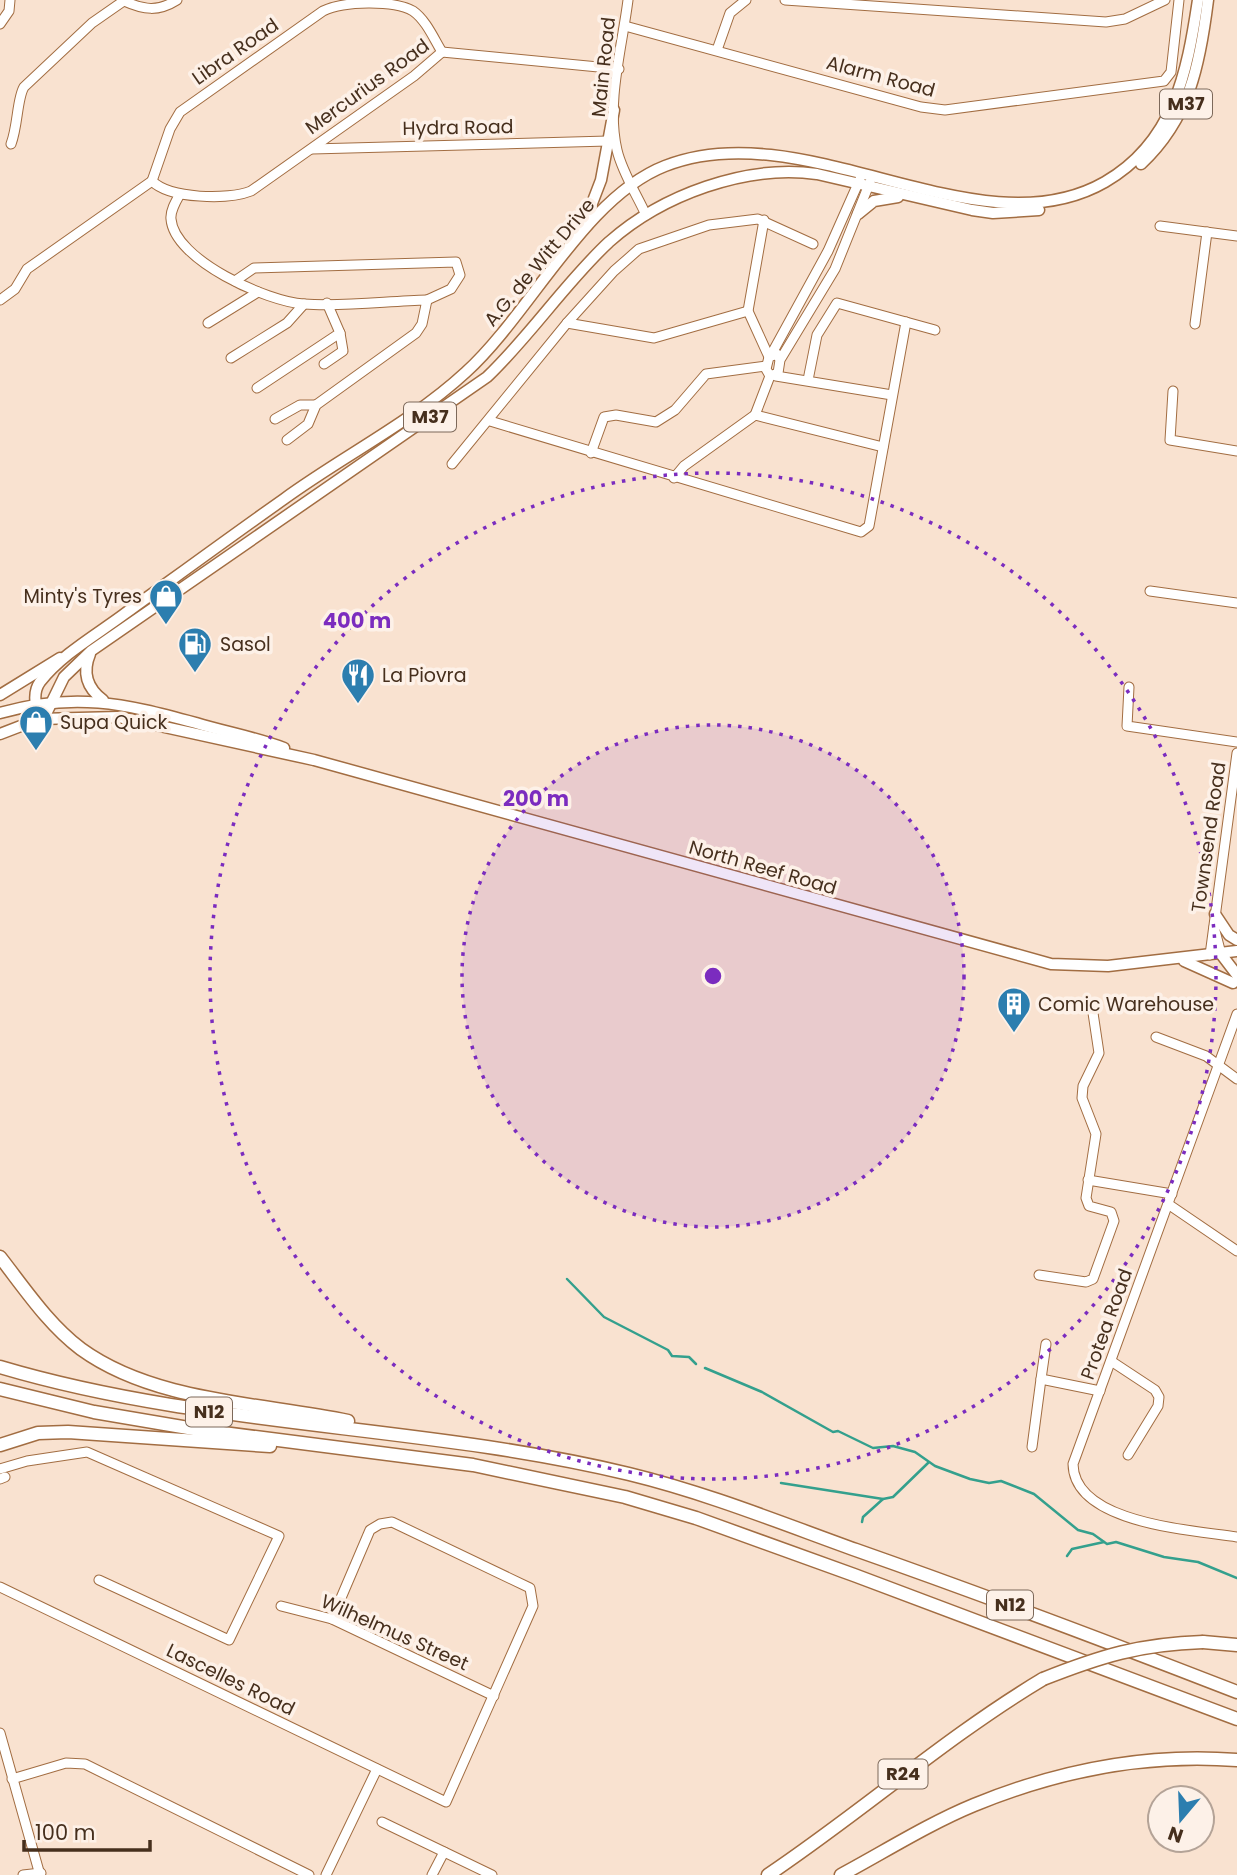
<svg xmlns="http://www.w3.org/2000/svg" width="1237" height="1875" font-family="Poppins,sans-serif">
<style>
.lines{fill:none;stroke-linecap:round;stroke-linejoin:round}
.stream{stroke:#34a08d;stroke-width:2.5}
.minor-casing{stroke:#a26d42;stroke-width:11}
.major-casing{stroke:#a26d42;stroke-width:13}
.highway-casing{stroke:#a26d42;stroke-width:15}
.minor{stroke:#fff;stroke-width:9}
.major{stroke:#fff;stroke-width:10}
.highway{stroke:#fff;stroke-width:12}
.highway-bridge-casing{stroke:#a26d42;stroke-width:15;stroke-linecap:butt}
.highway-bridge{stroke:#fff;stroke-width:12}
.ring{fill:none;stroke:#7b2cbf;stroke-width:3.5;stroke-dasharray:3.5 7}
.labels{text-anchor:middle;stroke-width:7;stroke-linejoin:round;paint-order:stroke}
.shield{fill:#fdf1e8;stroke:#7d695a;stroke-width:2}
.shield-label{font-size:18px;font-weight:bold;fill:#462f1d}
.street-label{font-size:19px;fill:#462f1d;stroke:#fdf1e8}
.poi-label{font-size:19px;fill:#462f1d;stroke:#fdf1e8;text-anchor:start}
.centre{fill:#7b2cbf;stroke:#fdf1e8;stroke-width:3.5}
.ring-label{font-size:21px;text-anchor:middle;font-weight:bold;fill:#7b2cbf;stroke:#fdf1e8;stroke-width:7;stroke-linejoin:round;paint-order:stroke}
</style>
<rect width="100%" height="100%" fill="#f9e2d0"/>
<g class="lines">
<!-- stream -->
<g class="stream">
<polyline points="567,1279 604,1317 668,1350 672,1356 689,1357 696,1364"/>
<polyline points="705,1368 762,1392 833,1432 838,1431 873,1448 893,1446 915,1452 935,1466 970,1479 989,1483 1001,1481 1034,1494 1078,1530 1093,1534 1107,1544 1116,1542 1164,1557 1198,1562 1237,1578"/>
<polyline points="781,1483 883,1499 893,1497 928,1463"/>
<polyline points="862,1522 863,1517 883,1499"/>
<polyline points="1067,1556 1072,1549 1104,1542"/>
</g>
<!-- minor casing -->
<g class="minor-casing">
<g id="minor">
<path d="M628,0C622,48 606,103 617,150C622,172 637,195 646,215"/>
<polyline points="785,0 1106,22 1125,19 1165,0"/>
<path d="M124,1C144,10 158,12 177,0"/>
<polyline points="0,24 9,11 10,0"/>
<polyline points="625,26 921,107 945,110 1164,81 1171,72 1179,0"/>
<polyline points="717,50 730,13 746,0"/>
<polyline points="442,52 619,69"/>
<path d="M11,144C18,126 17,98 24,87L92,23L125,0"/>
<polyline points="312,149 608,141"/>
<path d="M152,181L170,129L180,112L323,11C344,1 393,0 413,11C426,20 434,39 442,52"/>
<path d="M152,181C170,199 228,200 251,191L414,76L442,52"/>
<path d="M180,194C176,201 170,211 171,219C174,260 268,302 304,304C344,307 387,301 427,300L422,324L416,333L316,405L308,424L287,440"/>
<polyline points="764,220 748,311 769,357"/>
<polyline points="1160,226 1237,236"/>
<polyline points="235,281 254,268 456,262 460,275 451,289 427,300"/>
<polyline points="0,300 15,289 27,269 152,181"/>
<polyline points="208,323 258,292"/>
<polyline points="567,323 654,338 748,311"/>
<polyline points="1195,324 1207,232"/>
<polyline points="771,355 828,251 860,179"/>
<polyline points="231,358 287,323 304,304"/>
<polyline points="780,360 777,354 769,357 766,369 770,376 778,373 780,360 835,269 870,182"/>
<polyline points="324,364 343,351 340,333"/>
<polyline points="776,376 892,395"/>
<polyline points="808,380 817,335 837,303 935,330"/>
<polyline points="257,388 340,333 327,303"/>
<polyline points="1173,391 1170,440 1237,451"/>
<polyline points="755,415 770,376"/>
<polyline points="275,419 300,405 316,405"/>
<polyline points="490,421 861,532 869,526 906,322"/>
<polyline points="591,453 604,417 616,415 656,422 675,410 706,374 766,366"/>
<polyline points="452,464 567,323 614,271 639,249 709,225 758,219 813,244"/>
<polyline points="674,478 684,466 755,415 883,447"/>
<polyline points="1150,591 1237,603"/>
<polyline points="1129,687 1127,726 1237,742"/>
<polyline points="1214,927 1221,954"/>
<polyline points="1210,955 1237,753"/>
<path d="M1237,1014L1073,1464C1074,1524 1193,1530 1237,1537"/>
<polyline points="1156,1037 1206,1056 1237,1079"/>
<polyline points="1088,1180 1172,1194"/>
<polyline points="1168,1204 1237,1251"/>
<polyline points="1039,1275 1086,1282 1093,1279 1114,1221 1111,1212 1089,1206 1086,1198 1096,1134 1082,1098 1083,1086 1099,1053 1093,1013"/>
<polyline points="1111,1361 1155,1390 1159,1397 1158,1406 1128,1455"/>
<polyline points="1041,1379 1046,1344"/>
<polyline points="1032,1447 1041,1379 1100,1391"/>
<polyline points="0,1469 27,1461 87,1452 279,1536 229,1640 99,1580"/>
<polyline points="0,1479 5,1477"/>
<polyline points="0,1587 446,1802 533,1606 530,1588 392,1522 380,1524 370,1530 332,1619"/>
<polyline points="281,1606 332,1619 494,1696"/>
<polyline points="0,1733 40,1875"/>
<polyline points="12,1779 66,1763 85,1764 309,1875"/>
<polyline points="382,1822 492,1875"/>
<polyline points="23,1875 41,1873"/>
<polyline points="326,1875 377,1769"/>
<polyline points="432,1875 444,1852"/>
</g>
</g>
<!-- major casing -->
<g class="major-casing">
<g id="major">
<path d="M1141,164C1190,118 1200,64 1208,0"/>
<polyline points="858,214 874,201 898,197"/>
<polyline points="583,227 601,180 614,110"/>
<path d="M90,654C82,673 87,688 103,700"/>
<polyline points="0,695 60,658"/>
<path d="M0,713C74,692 123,703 196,723C225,732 255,737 284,748"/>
<path d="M44,718L64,677L91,651L487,377C531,335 565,283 609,242C662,195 746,164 817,174L972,210L993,213L1039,210"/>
<path d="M39,719C36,706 32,693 40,682C61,655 96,635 123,615C177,576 230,537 284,499C343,456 412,422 466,372C530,314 585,197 665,166C805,111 978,255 1105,182C1174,142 1187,73 1198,0"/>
<polyline points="0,734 39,719 119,717 314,760 1051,964 1108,966 1237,951"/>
<polyline points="1215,914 1229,935 1237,940"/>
<polyline points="1221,954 1237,975"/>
<polyline points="1184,961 1233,983"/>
</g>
</g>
<!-- highway casing -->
<g class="highway-casing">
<g id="highway">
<path d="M0,1257C25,1289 48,1324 81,1349C154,1402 261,1403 348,1421"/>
<path d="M0,1367C205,1428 422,1424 629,1474C707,1493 781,1523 856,1550C984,1595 1111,1643 1237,1692"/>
<polyline points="0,1389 94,1412 200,1430 473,1465 625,1497 696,1518 854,1575 1237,1719"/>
<polyline points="0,1445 38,1433 68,1432 270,1446"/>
<polyline points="1203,1642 1237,1645"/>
<path d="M768,1875C862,1812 946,1737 1043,1679"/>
<path d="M841,1875C884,1852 928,1824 974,1805C1057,1771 1147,1753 1237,1760"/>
</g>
</g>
<!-- minor -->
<use href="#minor" class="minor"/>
<!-- major -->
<use href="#major" class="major"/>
<!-- highway -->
<use href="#highway" class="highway"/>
<!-- highway-bridge casing -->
<g class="highway-bridge-casing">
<path id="highway-bridge" d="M1043,1679C1101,1656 1140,1644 1203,1642"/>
</g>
<!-- highway-bridge -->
<use href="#highway-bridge" class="highway-bridge"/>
</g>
<!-- distance rings -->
<circle cx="713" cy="976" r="251" fill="#7b2cbf" fill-opacity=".12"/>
<g class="ring">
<circle cx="713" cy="976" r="251"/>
<circle cx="713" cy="976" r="503"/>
</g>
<!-- icons -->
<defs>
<g id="shop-pin" transform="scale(1.75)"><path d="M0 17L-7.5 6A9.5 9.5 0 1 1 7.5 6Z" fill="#2c7eaf" stroke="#fdf1e8"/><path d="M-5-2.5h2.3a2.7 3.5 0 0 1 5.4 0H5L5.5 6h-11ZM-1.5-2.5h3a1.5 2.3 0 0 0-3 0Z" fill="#fff"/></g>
<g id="fuel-pin" transform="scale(1.75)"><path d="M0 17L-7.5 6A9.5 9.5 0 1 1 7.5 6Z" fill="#2c7eaf" stroke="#fdf1e8"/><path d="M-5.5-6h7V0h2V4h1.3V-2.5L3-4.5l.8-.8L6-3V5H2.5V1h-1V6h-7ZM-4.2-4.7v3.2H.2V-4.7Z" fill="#fff"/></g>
<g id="restaurant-pin" transform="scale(1.75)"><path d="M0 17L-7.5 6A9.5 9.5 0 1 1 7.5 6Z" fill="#2c7eaf" stroke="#fdf1e8"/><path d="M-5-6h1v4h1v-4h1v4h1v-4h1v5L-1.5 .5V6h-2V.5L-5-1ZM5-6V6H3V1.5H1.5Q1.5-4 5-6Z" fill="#fff"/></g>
<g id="building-pin" transform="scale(1.75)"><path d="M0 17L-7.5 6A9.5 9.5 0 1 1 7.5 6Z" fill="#2c7eaf" stroke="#fdf1e8"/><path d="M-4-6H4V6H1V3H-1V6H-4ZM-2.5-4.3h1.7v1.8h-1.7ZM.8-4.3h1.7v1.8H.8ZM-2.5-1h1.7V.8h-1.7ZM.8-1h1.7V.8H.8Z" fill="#fff"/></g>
</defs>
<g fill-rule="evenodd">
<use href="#shop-pin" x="166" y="596"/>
<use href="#fuel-pin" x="195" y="644"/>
<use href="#restaurant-pin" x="358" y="675"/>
<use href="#shop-pin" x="36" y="722"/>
<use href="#building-pin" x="1014" y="1004"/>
</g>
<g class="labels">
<!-- shield labels -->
<g class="shield">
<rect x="1160" y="89.5" width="52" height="29" rx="5"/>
<rect x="404" y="402.5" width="52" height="29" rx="5"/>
<rect x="186" y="1397.5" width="46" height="29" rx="5"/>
<rect x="987" y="1590.5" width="46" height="29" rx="5"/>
<rect x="878.5" y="1759.5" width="49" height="29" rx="5"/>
</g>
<g class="shield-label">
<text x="1186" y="110">M37</text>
<text x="430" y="423">M37</text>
<text x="209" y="1418">N12</text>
<text x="1010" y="1611">N12</text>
<text x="903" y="1780">R24</text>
</g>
<!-- street labels -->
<g class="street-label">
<text transform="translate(235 51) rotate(-35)" y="7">Libra Road</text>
<text transform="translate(603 67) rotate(-84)" y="7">Main Road</text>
<text transform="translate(881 76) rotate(15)" y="7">Alarm Road</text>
<text transform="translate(367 86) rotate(-36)" y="7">Mercurius Road</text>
<text transform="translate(458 127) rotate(-1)" y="7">Hydra Road</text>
<text transform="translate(539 262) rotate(-50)" y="7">A.G. de Witt Drive</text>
<text transform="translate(1208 837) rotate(-82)" y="7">Townsend Road</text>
<text transform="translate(763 867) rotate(16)" y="7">North Reef Road</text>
<text transform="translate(1106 1324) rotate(-70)" y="7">Protea Road</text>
<text transform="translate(395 1632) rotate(24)" y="7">Wilhelmus Street</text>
<text transform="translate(231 1679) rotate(26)" y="7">Lascelles Road</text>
</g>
<!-- poi labels -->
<g class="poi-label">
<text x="142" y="603" text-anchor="end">Minty's Tyres</text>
<text x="220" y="651">Sasol</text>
<text x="382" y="682">La Piovra</text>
<text x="60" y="729">Supa Quick</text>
<text x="1038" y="1011">Comic Warehouse</text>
</g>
</g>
<circle cx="713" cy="976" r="10" class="centre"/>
<g class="ring-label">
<text x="357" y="628">400 m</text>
<text x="536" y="806">200 m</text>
</g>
<!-- north arrow -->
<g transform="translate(1181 1819) rotate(199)"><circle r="33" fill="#fdf1e8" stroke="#b4a397" stroke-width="2"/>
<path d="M0-5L12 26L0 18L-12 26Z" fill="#2c7eaf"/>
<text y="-10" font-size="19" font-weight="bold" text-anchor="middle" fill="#462f1d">N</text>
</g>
<!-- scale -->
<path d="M24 1840v10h126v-10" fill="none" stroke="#462f1d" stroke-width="3.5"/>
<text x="35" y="1840" font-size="21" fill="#462f1d" stroke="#fdf1e8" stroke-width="5" paint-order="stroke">100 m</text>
</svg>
